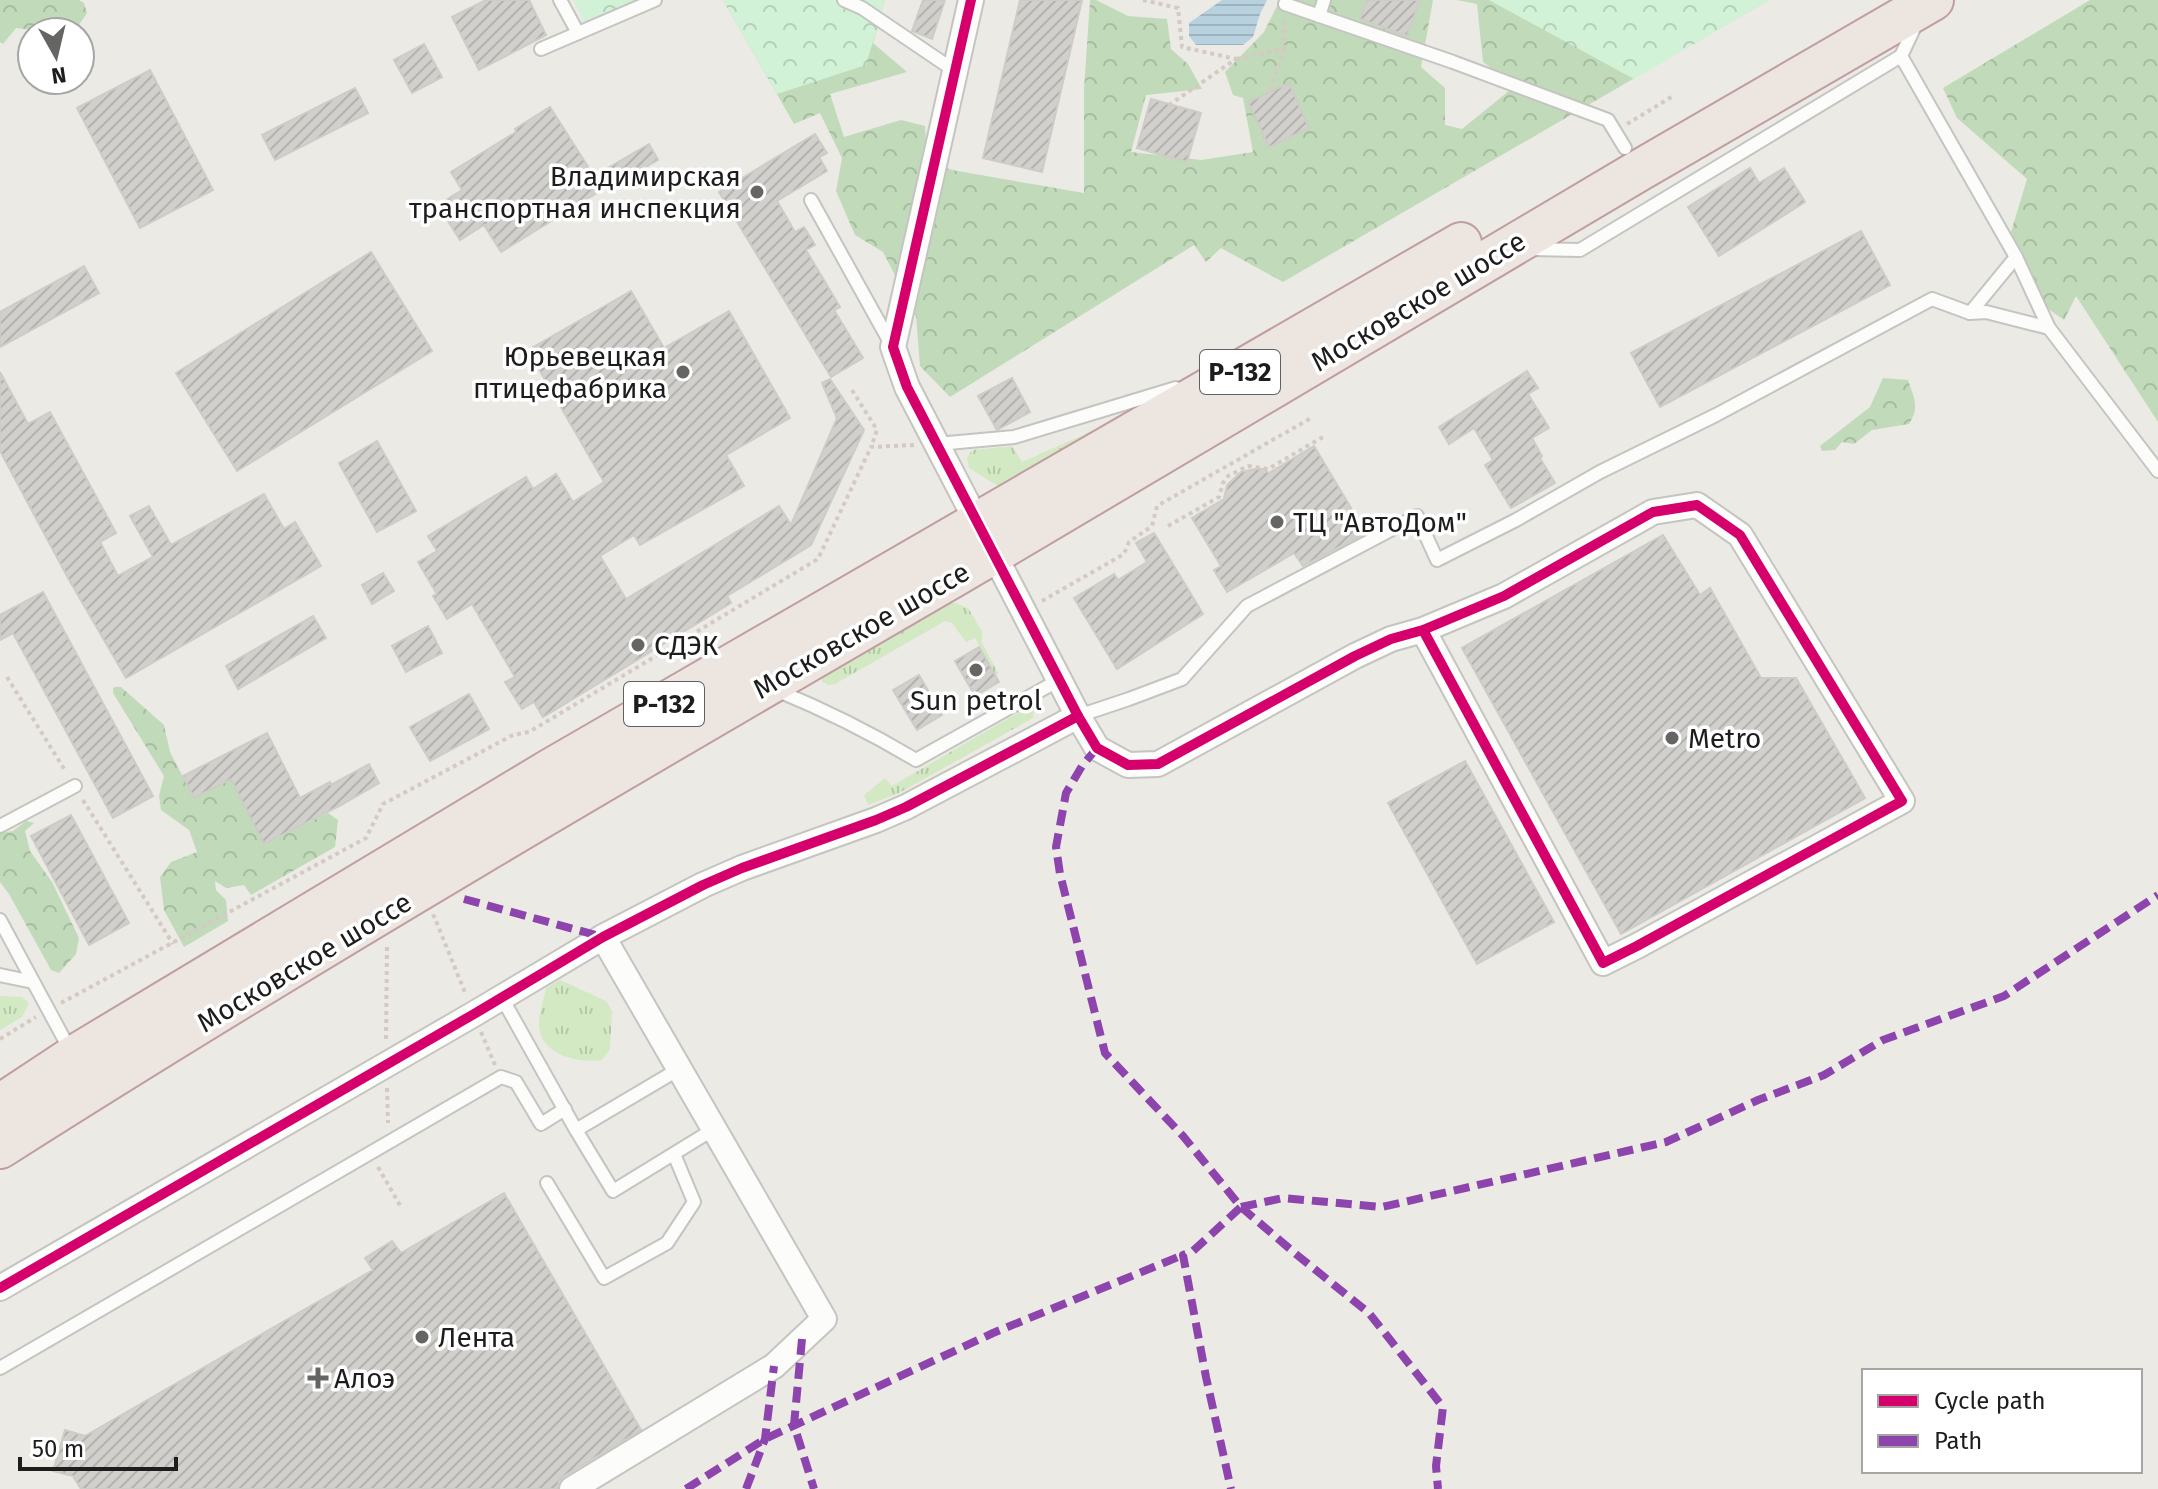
<svg xmlns="http://www.w3.org/2000/svg" width="2158" height="1489" font-family="'Fira Sans',sans-serif">
<style>
.grass{fill:url(#grass-tufts)}
.forest{fill:url(#forest-crowns);fill-rule:evenodd}
.park{fill:url(#park-crowns)}
.water{fill:url(#water-rules)}
.building{fill:url(#building-hatch);stroke:#ceccc6;stroke-width:2}
.lines{fill:none;stroke-linecap:round;stroke-linejoin:round}
.service-casing{stroke:#c4c4c1;stroke-width:16}
.minor-casing{stroke:#c4c4c1;stroke-width:28}
.trunk-casing{stroke:#c19ca1;stroke-width:44}
.path{stroke:#d6c9c4;stroke-width:4;stroke-dasharray:4 4;stroke-linecap:butt}
.service{stroke:#fcfcfb;stroke-width:12}
.minor{stroke:#fcfcfb;stroke-width:24}
.trunk{stroke:#ece5e0;stroke-width:40}
.quiet{stroke:#8e44ad;stroke-width:8;stroke-dasharray:16 8;stroke-linecap:butt}
.cycleway-casing{stroke:#fff;stroke-width:15}
.cycleway{stroke:#d6006c;stroke-width:10}
.poi-dot{fill:#656563;stroke:#fff;stroke-width:3}
.labels{text-anchor:middle;stroke-width:7;stroke-linejoin:round;paint-order:stroke}
.shield{fill:#fff;stroke:#616161;stroke-width:2}
.shield-label{font-size:26px;font-weight:bold;fill:#1d1d1d}
.poi-label{font-size:28px;fill:#1d1d1d;stroke:#fff;text-anchor:start}
.street-label{font-size:28px;fill:#1d1d1d;stroke:#fff}
</style>
<defs>
<pattern id="grass-tufts" width="24" height="20" patternUnits="userSpaceOnUse" patternTransform="scale(2)"><rect width="24" height="20" fill="#d2e9c3"/><path d="M3 7l-1-3M5 7V3M7 7l1-3M15 17l-1-3M17 17v-4M19 17l1-3" fill="none" stroke="#b4c7a7"/></pattern>
<pattern id="forest-crowns" width="20" height="18" patternUnits="userSpaceOnUse" patternTransform="scale(2)"><rect width="20" height="18" fill="#c1dbba"/><path d="M2 6a3 3 0 1 1 6 0M12 15a3 3 0 1 1 6 0" fill="none" stroke="#a5bc9f"/></pattern>
<pattern id="park-crowns" width="20" height="18" patternUnits="userSpaceOnUse" patternTransform="scale(2)"><rect width="20" height="18" fill="#d2f2d7"/><path d="M2 6a3 3 0 1 1 6 0M12 15a3 3 0 1 1 6 0" fill="none" stroke="#b4cfb8"/></pattern>
<pattern id="water-rules" width="6" height="5" patternUnits="userSpaceOnUse" patternTransform="scale(2)"><rect width="6" height="5" fill="#b8d1df"/><path d="M0 2.5h6" fill="none" stroke="#9eb3bf"/></pattern>
<pattern id="building-hatch" width="6" height="6" patternUnits="userSpaceOnUse" patternTransform="scale(2)"><rect width="6" height="6" fill="#d2d0cc"/><path d="M-1 1l2-2M0 6l6-6M5 7l2-2" fill="none" stroke="#b4b2af"/></pattern>
</defs>
<rect width="100%" height="100%" fill="#ebeae5"/>
<!-- grass -->
<g class="grass">
<polygon points="1147,407 1001,488 969,468 967,458 972,450 1012,446 1022,462"/>
<polygon points="945,603 955,603 968,608 982,631 982,643 998,673 995,675 975,638 966,642 952,623 945,621 835,684 829,685 822,682 822,676"/>
<polygon points="1026,708 1034,710 1033,718 899,793 868,805 864,795 885,778 892,786"/>
<path d="M560,980L606,1001L612,1011L610,1049L602,1060C579,1063 542,1056 539,1027C538,1015 544,1000 546,988Z"/>
<polygon points="0,996 22,997 29,1003 22,1017 0,1030"/>
</g>
<!-- forest -->
<g class="forest">
<polygon points="0,0 79,0 84,3 87,13 74,32 50,32 16,28 3,44 0,42"/>
<path d="M723,0H885L873,43L907,72L830,94L844,137L901,120L925,126L927,161L952,170L1084,193V89L1090,0H1096L1128,16L1167,19L1171,49L1188,64L1202,89L1146,95L1131,152L1201,160L1253,152L1243,98L1233,95L1225,72L1264,32L1280,0H1367L1360,19L1420,0H1433L1421,67L1445,88V125L1462,129L1515,86L1483,62L1477,4L1457,0H1769L1283,282L1221,248L1206,262L1194,245L950,397L920,366L916,316L883,252L855,235L836,191L842,158L820,113L794,124ZM1289,84L1309,128L1269,147Z"/>
<polygon points="2090,0 2158,0 2158,422 2076,296 2064,320 2047,308 2011,232 2027,179 1957,118 1943,88"/>
<path d="M1883,378L1908,380C1914,398 1920,407 1909,424L1872,430L1854,444L1842,442L1835,450L1822,451L1820,446L1870,407Z"/>
<polygon points="115,687 121,687 164,725 170,752 194,798 231,779 264,844 328,813 338,820 335,847 251,895 244,885 226,888 215,881 216,890 226,900 228,921 184,947 164,910 160,877 171,862 197,852 189,830 161,810 159,796 164,776 113,693 113,688"/>
<polygon points="26,821 34,823 25,831 30,851 52,882 79,938 76,954 59,973 51,970 9,894 0,882 0,833 13,831"/>
</g>
<!-- park -->
<g class="park">
<polygon points="573,0 636,0 586,25"/>
<polygon points="723,0 885,0 866,65 777,94"/>
<polygon points="1489,0 1769,0 1634,79"/>
</g>
<!-- water -->
<polygon class="water" points="1222,0 1267,0 1260,14 1253,37 1243,45 1196,45 1189,36 1189,23"/>
<!-- building -->
<g class="building">
<polygon points="486,0 529,0 546,35 479,70 452,17"/>
<polygon points="923,0 945,0 932,39 912,31"/>
<polygon points="1020,0 1082,0 1042,172 983,158"/>
<polygon points="1367,0 1420,0 1407,36 1360,19"/>
<polygon points="424,44 442,77 412,93 394,60"/>
<polygon points="150,70 213,190 140,228 77,108"/>
<polygon points="1289,83 1309,128 1269,147 1248,102"/>
<polygon points="355,88 368,113 275,160 262,135"/>
<polygon points="1151,99 1201,113 1187,162 1137,148"/>
<polygon points="550,107 594,176 649,144 658,160 620,182 618,180 501,252 484,225 460,240 438,205 462,190 451,172 516,132 515,129"/>
<polygon points="815,134 827,153 819,157 827,171 777,201 795,232 804,227 815,245 806,250 840,307 834,310 863,358 831,377 719,192"/>
<polygon points="1750,168 1759,183 1784,168 1805,202 1719,256 1688,207"/>
<polygon points="1861,231 1890,285 1660,407 1631,353"/>
<polygon points="371,252 432,351 237,471 176,373"/>
<polygon points="84,266 99,293 0,347 0,312"/>
<polygon points="631,291 664,348 729,311 790,418 726,455 744,486 640,545 634,535 600,556 626,599 779,506 791,525 837,418 822,383 830,379 864,430 811,545 727,596 731,603 543,717 534,702 522,709 505,682 515,677 472,604 447,619 433,596 437,594 418,562 437,551 428,536 526,477 533,489 556,474 573,502 604,482 528,350"/>
<polygon points="1527,371 1538,388 1528,394 1549,428 1532,438 1542,456 1540,458 1555,483 1511,508 1485,465 1493,460 1474,428 1449,444 1439,427"/>
<polygon points="0,372 28,424 50,412 116,533 100,542 118,576 153,557 130,516 149,506 171,545 264,494 284,529 295,522 321,566 126,678 68,578 0,451"/>
<polygon points="1012,378 1030,412 997,430 978,396"/>
<polygon points="377,441 416,511 377,532 339,463"/>
<polygon points="1314,446 1366,533 1303,566 1294,553 1227,592 1214,570 1221,566 1192,518 1224,499 1227,485 1241,472 1256,469 1263,469 1269,473"/>
<polygon points="1154,533 1203,614 1117,669 1074,598 1114,574 1118,580 1147,562 1136,543"/>
<polygon points="1663,535 1700,595 1710,588 1761,678 1796,678 1865,798 1621,934 1462,648"/>
<polygon points="383,573 394,591 372,604 362,585"/>
<polygon points="43,592 153,796 113,818 13,633 0,640 0,615"/>
<polygon points="313,616 326,638 238,689 226,666"/>
<polygon points="428,626 442,653 406,672 392,646"/>
<polygon points="979,647 999,682 975,696 955,661"/>
<polygon points="919,675 942,715 917,730 893,690"/>
<polygon points="469,694 489,729 430,761 410,727"/>
<polygon points="267,733 300,798 330,782 331,785 369,764 379,783 341,805 264,844 231,779 194,798 183,776"/>
<polygon points="1465,761 1554,922 1477,964 1388,803"/>
<polygon points="71,815 129,923 89,945 31,836"/>
<polygon points="504,1193 641,1430 564,1476 559,1481 557,1489 81,1489 73,1476 53,1471 65,1430 85,1436 373,1270 365,1258 392,1241 401,1253"/>
</g>
<g class="lines">
<!-- service casing -->
<g class="service-casing">
<g id="service">
<polyline points="560,0 578,33"/>
<polyline points="844,0 862,8 955,71"/>
<polyline points="1285,4 1453,62 1608,120 1625,148"/>
<polyline points="1319,16 1324,0"/>
<polyline points="1917,22 1901,56 2016,257 2049,328 2158,471"/>
<polyline points="541,49 655,0"/>
<polyline points="811,200 891,344"/>
<polyline points="1529,249 1580,250 1901,56"/>
<polyline points="1970,313 2016,257"/>
<polyline points="937,444 1014,437 1176,388"/>
<path d="M776,690C825,710 871,733 916,760L1059,680"/>
<polyline points="1078,716 1129,699 1182,679 1247,606 1417,516 1437,560 1516,520 1600,472 1716,415 1932,299 1970,313 1986,312 2049,328"/>
<polyline points="0,826 75,786"/>
<polyline points="0,920 70,1050"/>
<polyline points="0,975 33,982"/>
<polyline points="502,998 576,1130 613,1191 714,1129"/>
<polyline points="576,1130 679,1069"/>
<polyline points="547,1183 604,1278 667,1243 694,1202 674,1154"/>
<polyline points="0,1368 501,1077 516,1082 541,1124 565,1109"/>
</g>
</g>
<!-- minor casing -->
<g class="minor-casing">
<g id="minor">
<polyline points="971,0 893,347 907,387 1078,716 1097,748 1128,765 1158,764 1355,656 1391,639 1423,630 1504,596 1653,512 1697,505 1740,535 1902,801 1637,946 1603,963 1423,630"/>
<polyline points="0,1288 474,1014 603,937 703,885 742,868 876,820 906,807 1078,716"/>
<polyline points="572,1489 774,1366 824,1319 603,937"/>
</g>
</g>
<!-- trunk casing -->
<g class="trunk-casing">
<g id="trunk">
<polyline points="0,1105 74,1056 551,769 1461,243"/>
<path d="M0,1148C324,942 657,749 989,556C1207,429 1422,297 1640,170C1737,113 1836,57 1933,0"/>
</g>
</g>
<!-- path -->
<g class="path">
<polyline points="1143,0 1178,8 1182,47 1236,59 1169,105"/>
<polyline points="1284,49 1285,20"/>
<polyline points="1236,59 1284,49 1269,93"/>
<polyline points="1627,124 1673,96"/>
<polyline points="852,390 877,430 871,447"/>
<polyline points="1168,526 1219,497 1223,483 1228,476 1248,466 1268,469 1323,437"/>
<polyline points="1042,601 1124,554 1129,542 1152,526 1157,506 1311,418"/>
<polyline points="7,677 66,772"/>
<polyline points="83,800 173,944"/>
<polyline points="432,917 434,916 466,995"/>
<polyline points="61,1003 366,838 383,804 513,735 529,732 818,559 871,447 914,445"/>
<polyline points="481,1032 495,1065"/>
<polyline points="0,1039 36,1017"/>
<polyline points="386,1039 387,944"/>
<polyline points="387,1088 388,1123"/>
<polyline points="378,1167 401,1207"/>
</g>
<!-- service -->
<use href="#service" class="service"/>
<!-- minor -->
<use href="#minor" class="minor"/>
<!-- trunk -->
<use href="#trunk" class="trunk"/>
<!-- quiet -->
<g class="quiet">
<polyline points="1097,748 1082,766 1066,793 1056,847 1060,874 1105,1053 1183,1136 1241,1207 1193,1251 1183,1255 1206,1377 1231,1489"/>
<polyline points="464,899 603,937"/>
<polyline points="1241,1207 1283,1198 1382,1207 1666,1142 1758,1100 1824,1075 1883,1040 2004,996 2158,895"/>
<polyline points="1241,1207 1297,1255 1369,1313 1443,1407 1436,1466 1438,1489"/>
<polyline points="802,1339 794,1425 814,1489"/>
<polyline points="686,1489 765,1439 993,1333 1183,1255"/>
<polyline points="746,1489 765,1439 774,1366"/>
</g>
<!-- cycleway casing -->
<g class="cycleway-casing">
<g id="cycleway">
<polyline points="971,0 893,347 907,387 1078,716 1097,748 1128,765 1158,764 1355,656 1391,639 1423,630 1504,596 1653,512 1697,505 1740,535 1902,801 1637,946 1603,963 1423,630"/>
<polyline points="0,1288 474,1014 603,937 703,885 742,868 876,820 906,807 1078,716"/>
</g>
</g>
<!-- cycleway -->
<use href="#cycleway" class="cycleway"/>
</g>
<!-- markers -->
<g class="poi-dot">
<circle cx="757" cy="192" r="8"/>
<circle cx="683" cy="372" r="8"/>
<circle cx="1277" cy="522" r="8"/>
<circle cx="638" cy="645" r="8"/>
<circle cx="976" cy="670" r="8"/>
<circle cx="1672" cy="738" r="8"/>
<circle cx="422" cy="1337" r="8"/>
<path d="M314 1366h8v8h8v8h-8v8h-8v-8h-8v-8h8z"/>
</g>
<g class="labels">
<!-- shield labels -->
<g class="shield">
<rect x="1200" y="350" width="80" height="44" rx="6"/>
<rect x="624" y="682" width="80" height="44" rx="6"/>
</g>
<g class="shield-label">
<text x="1240" y="381">Р-132</text>
<text x="664" y="713">Р-132</text>
</g>
<!-- poi labels -->
<g class="poi-label">
<text x="741" y="186" text-anchor="end">Владимирская<tspan x="741" dy="32">транспортная инспекция</tspan></text>
<text x="667" y="366" text-anchor="end">Юрьевецкая<tspan x="667" dy="32">птицефабрика</tspan></text>
<text x="1293" y="532">ТЦ "АвтоДом"</text>
<text x="654" y="655">СДЭК</text>
<text x="976" y="710" text-anchor="middle">Sun petrol</text>
<text x="1688" y="748">Metro</text>
<text x="438" y="1347">Лента</text>
<text x="334" y="1388">Алоэ</text>
</g>
<!-- street labels -->
<g class="street-label">
<text transform="translate(1418 301) rotate(-31)" y="10">Московское шоссе</text>
<text transform="translate(861 630) rotate(-30)" y="10">Московское шоссе</text>
<text transform="translate(304 962) rotate(-31)" y="10">Московское шоссе</text>
</g>
</g>
<!-- legend -->
<rect x="1862" y="1369" width="280" height="104" fill="#ffffff" stroke="#a5a5a5" stroke-width="2"/>
<rect x="1878" y="1395" width="40" height="12" fill="#d6006c" stroke="#a5a5a5" stroke-width="2"/>
<text x="1934" y="1409" font-size="24" fill="#1d1d1d">Cycle path</text>
<rect x="1878" y="1435" width="40" height="12" fill="#8e44ad" stroke="#a5a5a5" stroke-width="2"/>
<text x="1934" y="1449" font-size="24" fill="#1d1d1d">Path</text>
<!-- north arrow -->
<g transform="translate(56 56) rotate(172)"><circle r="38" fill="#ffffff" stroke="#a5a5a5" stroke-width="2"/>
<path d="M0-6L14 30L0 20L-14 30Z" fill="#656563"/>
<text y="-12" font-size="22" font-weight="bold" text-anchor="middle" fill="#1d1d1d">N</text>
</g>
<!-- scale -->
<path d="M20 1457v12h156v-12" fill="none" stroke="#1d1d1d" stroke-width="4"/>
<text x="32" y="1457" font-size="24" fill="#1d1d1d" stroke="#ffffff" stroke-width="6" paint-order="stroke">50 m</text>
</svg>
